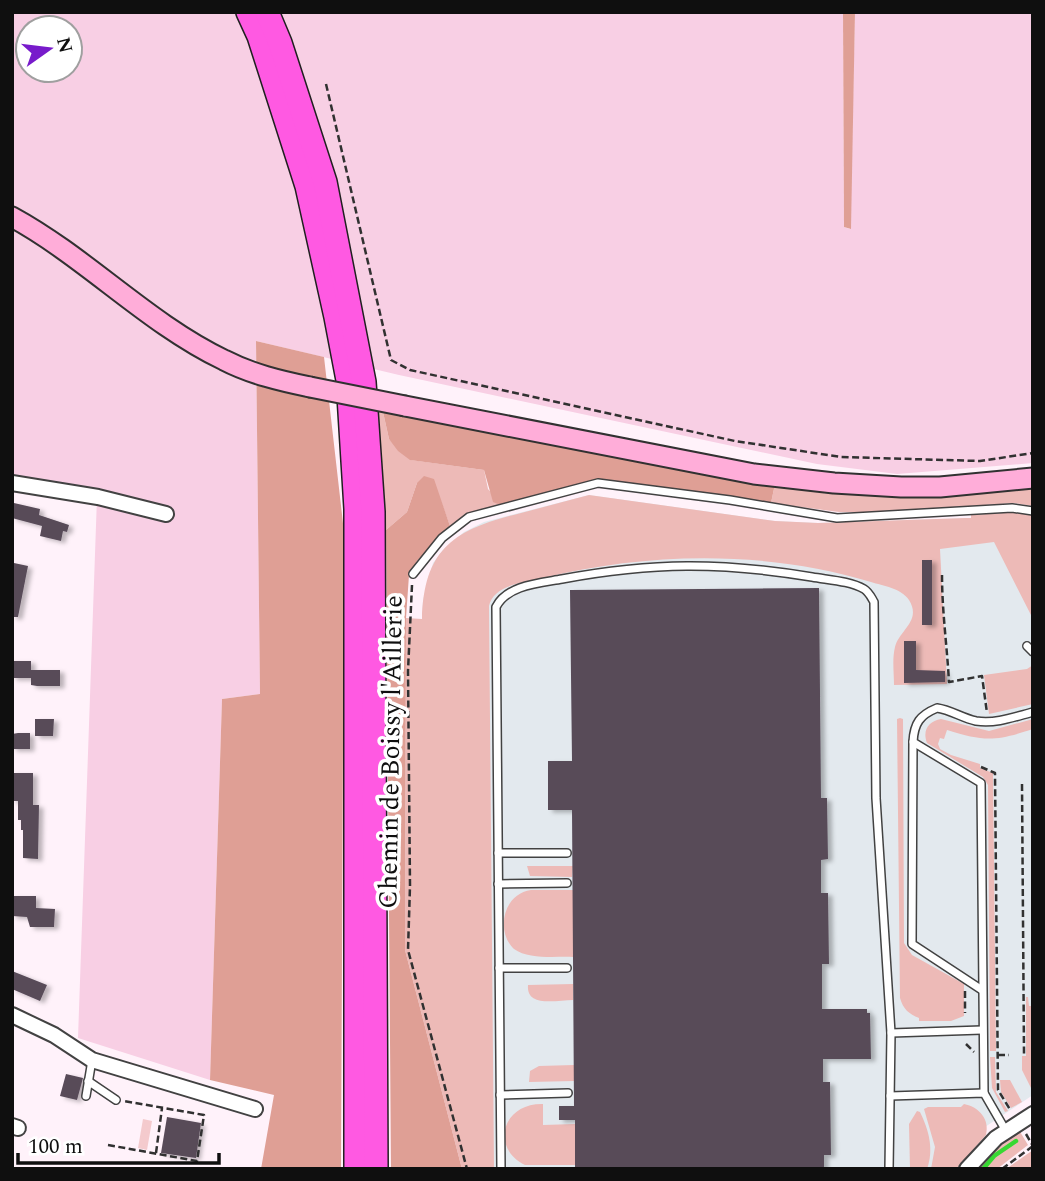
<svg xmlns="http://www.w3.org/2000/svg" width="1045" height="1181" font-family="Spectral,serif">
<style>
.industrial{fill:#e3e9ee}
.farmland{fill:#f8cfe4;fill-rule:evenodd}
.green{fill:#edbab7}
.forest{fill:#df9f95}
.pitch{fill:#f4cacd}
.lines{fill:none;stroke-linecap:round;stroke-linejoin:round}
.stream{stroke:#37d833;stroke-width:4.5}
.building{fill:#584b59;filter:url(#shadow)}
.service-casing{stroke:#424242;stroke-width:10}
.minor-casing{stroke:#424242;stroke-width:18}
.secondary-casing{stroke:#313131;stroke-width:23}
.trunk-casing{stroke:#202020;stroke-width:26}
.path{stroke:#313131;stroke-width:2.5;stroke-dasharray:7 3.5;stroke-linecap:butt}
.service{stroke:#fff;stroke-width:7}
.minor{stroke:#fff;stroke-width:14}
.secondary{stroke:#ffadd9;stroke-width:19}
.trunk{stroke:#ff59e2;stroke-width:23}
.secondary-bridge-casing{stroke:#313131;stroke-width:23;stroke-linecap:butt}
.secondary-bridge{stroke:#ffadd9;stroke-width:19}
.labels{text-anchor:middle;stroke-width:7;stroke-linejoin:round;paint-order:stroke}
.street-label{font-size:26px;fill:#0f0f0f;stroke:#fff}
</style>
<defs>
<filter id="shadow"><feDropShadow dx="4.5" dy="2.5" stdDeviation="2" flood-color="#0004"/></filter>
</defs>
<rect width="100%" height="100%" fill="#fff2fa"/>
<!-- industrial -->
<polygon class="industrial" points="589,495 775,521 818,523 971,518 1033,527 1033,1095 973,1135 945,1169 484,1169 421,638 423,600 433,563 443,550 464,532 484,522"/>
<!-- farmland -->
<path class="farmland" d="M12,12H843L844,227L850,229L855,12H1033V463L897,474L817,464L399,375L256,341L260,694L222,699L210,1080L78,1038L97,497L12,474ZM28,28H70V70H28Z"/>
<!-- green -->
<g class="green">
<polygon points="376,411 383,412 389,439 411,460 484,470 488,489 503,506 466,516 450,526 438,493 417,483 407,512 386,530"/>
<path d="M775,484C806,490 832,498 865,492L1033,485V506L1014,503L882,512H839L771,503Z"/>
<path d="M589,495L775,521L818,523L966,518H971V515L1018,512L1033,516V619L994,542L940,549L947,684L894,685C894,673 892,659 895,647C899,630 922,621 909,600C901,588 883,586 871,582C765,550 649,552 543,578C525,582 493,585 489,606L494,1169H462L405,950L406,618L422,619C424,547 456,529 521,513C544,507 566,501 589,495Z"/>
<polygon points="1033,665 1033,704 989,714 984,675 1027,669"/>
<path d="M900,718L903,719L904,943L912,955L964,984V1016L951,1021H919V1018C909,1014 903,1009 900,998L897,719Z"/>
<path d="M941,719L989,731L1033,719V729C996,741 985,742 947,730L944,739L940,738L938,744L940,749L951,755L980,764V768L993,773L996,1051H990L988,785L983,777L927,743C922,730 929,721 941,719Z"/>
<polygon points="527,866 573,866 572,877 530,876"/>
<path d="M531,890H573V957C556,956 529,960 514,949C496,933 502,894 531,890Z"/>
<path d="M573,984V1000C557,1000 526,1008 528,985Z"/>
<polygon points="1026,997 1028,997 1029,1006 1033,1006 1033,1092 1022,1070 1022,1056 1026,1056"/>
<polygon points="990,1057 995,1057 996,1092 1008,1111 1005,1112 992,1088"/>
<polygon points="574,1065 574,1081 529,1082 530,1071 539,1066"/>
<polygon points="1000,1080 1010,1080 1022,1102 1011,1108 1001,1092"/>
<path d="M543,1104V1125L575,1124V1165H525C490,1148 502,1103 543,1104Z"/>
<path d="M964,1104C979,1107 990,1119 986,1135L956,1169H931L935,1147L924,1109L928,1107H961Z"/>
<path d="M917,1111L920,1112C929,1131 934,1149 927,1169H910L909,1124Z"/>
<polygon points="1019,1130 1028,1145 997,1169 975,1169 995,1147"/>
<polygon points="1033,1150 1033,1169 1006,1169"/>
</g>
<!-- forest -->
<g class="forest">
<polygon points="843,12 855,12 851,229 844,227"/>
<polygon points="256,341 324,357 344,532 341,1169 261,1169 274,1095 210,1080 222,699 260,694"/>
<polygon points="383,412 775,484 771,503 604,481 503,506 493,502 484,470 410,460 398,451 389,439"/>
<polygon points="424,476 434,479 450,526 417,561 409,575 406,618 405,950 462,1169 391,1169 386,530 407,512 417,483"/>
</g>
<!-- pitch -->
<polygon class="pitch" points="143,1119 152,1121 147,1150 138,1148"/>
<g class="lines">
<!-- stream -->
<polyline class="stream" points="983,1169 994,1156 1016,1141"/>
</g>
<!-- building -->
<g class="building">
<polygon points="14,503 40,509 39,515 69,525 67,532 63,531 61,541 40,536 42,526 12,518"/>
<rect x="922" y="560" width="10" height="65"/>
<polygon points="14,563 28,566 18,617 12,617"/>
<polygon points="819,588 821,798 827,798 828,859 821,860 821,893 828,893 829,964 822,964 822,1009 867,1009 867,1013 870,1013 871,1059 823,1059 823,1082 830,1082 831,1155 824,1155 824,1169 575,1169 575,1120 559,1120 559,1106 574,1106 572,810 548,810 548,761 572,761 570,590"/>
<polygon points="904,641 916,641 916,670 945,671 945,682 904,683"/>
<polygon points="12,661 31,661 31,670 60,670 60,686 37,686 31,685 31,678 12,678"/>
<polygon points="35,719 54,719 53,736 35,736"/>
<polygon points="18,733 30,733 30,749 12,749 12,734"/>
<polygon points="12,773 33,773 33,805 39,805 38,859 23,858 23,830 21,830 21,820 18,820 18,801 12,801"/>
<polygon points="12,896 36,896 36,908 55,909 54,927 30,927 27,917 12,916"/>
<polygon points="12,971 47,985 40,1001 12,989"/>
<polygon points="66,1074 83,1078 77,1100 60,1096"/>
<polygon points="167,1117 201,1123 196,1158 161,1153"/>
</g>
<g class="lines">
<!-- service casing -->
<g class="service-casing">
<g id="service">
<polyline points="413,574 442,538 469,517 598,483 730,500 837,518 1012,508 1033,511"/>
<polyline points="1027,646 1033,652"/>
<polyline points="913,742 912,944 982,990"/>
<polyline points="498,853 567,853"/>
<polyline points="498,884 567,883"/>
<polyline points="499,968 567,968"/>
<polyline points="891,1033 982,1030"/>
<polyline points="88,1081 116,1100"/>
<path d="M984,1093L981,783L913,742C914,723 920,715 937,708C951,710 962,718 976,721C996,724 1014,717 1033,712"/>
<polyline points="500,1095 568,1093"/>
<polyline points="86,1096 92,1060"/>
<polyline points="890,1096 984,1093 1006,1131"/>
<path d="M501,1169L496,607C507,585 540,583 562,579C653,562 721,562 812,577C829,580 850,581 864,589C869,592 871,597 874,602L876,798L891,1033L889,1169"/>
</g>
</g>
<!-- minor casing -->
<g class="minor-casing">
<g id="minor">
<polyline points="12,483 98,497 166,514"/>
<polyline points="12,1015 54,1035 92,1060 255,1109"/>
<polyline points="12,1126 18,1128"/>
<polyline points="967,1169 996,1138 1033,1114"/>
</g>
</g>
<!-- secondary casing -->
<g class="secondary-casing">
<g id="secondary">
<path d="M12,217C87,258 147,323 224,360C251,374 281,381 310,387"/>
<polyline points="405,406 754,474 834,483 901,487 940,487 1033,478"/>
</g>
</g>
<!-- trunk casing -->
<g class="trunk-casing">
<g id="trunk">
<polyline points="248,12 259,36 307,186 336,317 348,380 356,509 356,1169"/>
<polyline points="267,12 280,43 325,182 364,382 373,512 376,1169"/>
</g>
</g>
<!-- path -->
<g class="path">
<polyline points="326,84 391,360 410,370 735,441 841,457 980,461 1033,453"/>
<path d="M942,575C942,611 947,646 949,682L982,676L987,713"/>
<polyline points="412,585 408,671 410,886 408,950 467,1169"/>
<polyline points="981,767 995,773 998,1090 1011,1111"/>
<polyline points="1022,784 1024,1054"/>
<polyline points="965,991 965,1013"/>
<polyline points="966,1044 974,1052"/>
<polyline points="998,1055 1009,1055"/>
<polyline points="1026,1134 1033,1146"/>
<polyline points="108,1145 197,1161 204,1115 124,1101"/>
<polyline points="156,1153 162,1108"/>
<polyline points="1002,1169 1033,1146"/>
</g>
<!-- service -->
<use href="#service" class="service"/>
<!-- minor -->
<use href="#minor" class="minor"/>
<!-- secondary -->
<use href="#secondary" class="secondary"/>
<!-- trunk -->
<use href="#trunk" class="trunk"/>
<!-- secondary-bridge casing -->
<g class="secondary-bridge-casing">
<polyline id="secondary-bridge" points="310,387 405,406"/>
</g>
<!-- secondary-bridge -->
<use href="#secondary-bridge" class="secondary-bridge"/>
</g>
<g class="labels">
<!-- street labels -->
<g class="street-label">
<text transform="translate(390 752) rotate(-89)" y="9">Chemin de Boissy l'Aillerie</text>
</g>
</g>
<!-- border -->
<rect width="1045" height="1181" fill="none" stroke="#0f0f0f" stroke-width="28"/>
<!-- north arrow -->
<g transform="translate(49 49) rotate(76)"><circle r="33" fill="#ffffff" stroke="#9f9f9f" stroke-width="2"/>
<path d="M0-5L12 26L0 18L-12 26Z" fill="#781bcb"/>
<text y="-10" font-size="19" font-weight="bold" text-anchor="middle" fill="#0f0f0f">N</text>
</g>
<!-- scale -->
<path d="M18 1153v10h201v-10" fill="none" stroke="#0f0f0f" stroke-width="3.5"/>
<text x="28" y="1153" font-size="21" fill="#0f0f0f" stroke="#ffffff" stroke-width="5" paint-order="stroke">100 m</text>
</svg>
